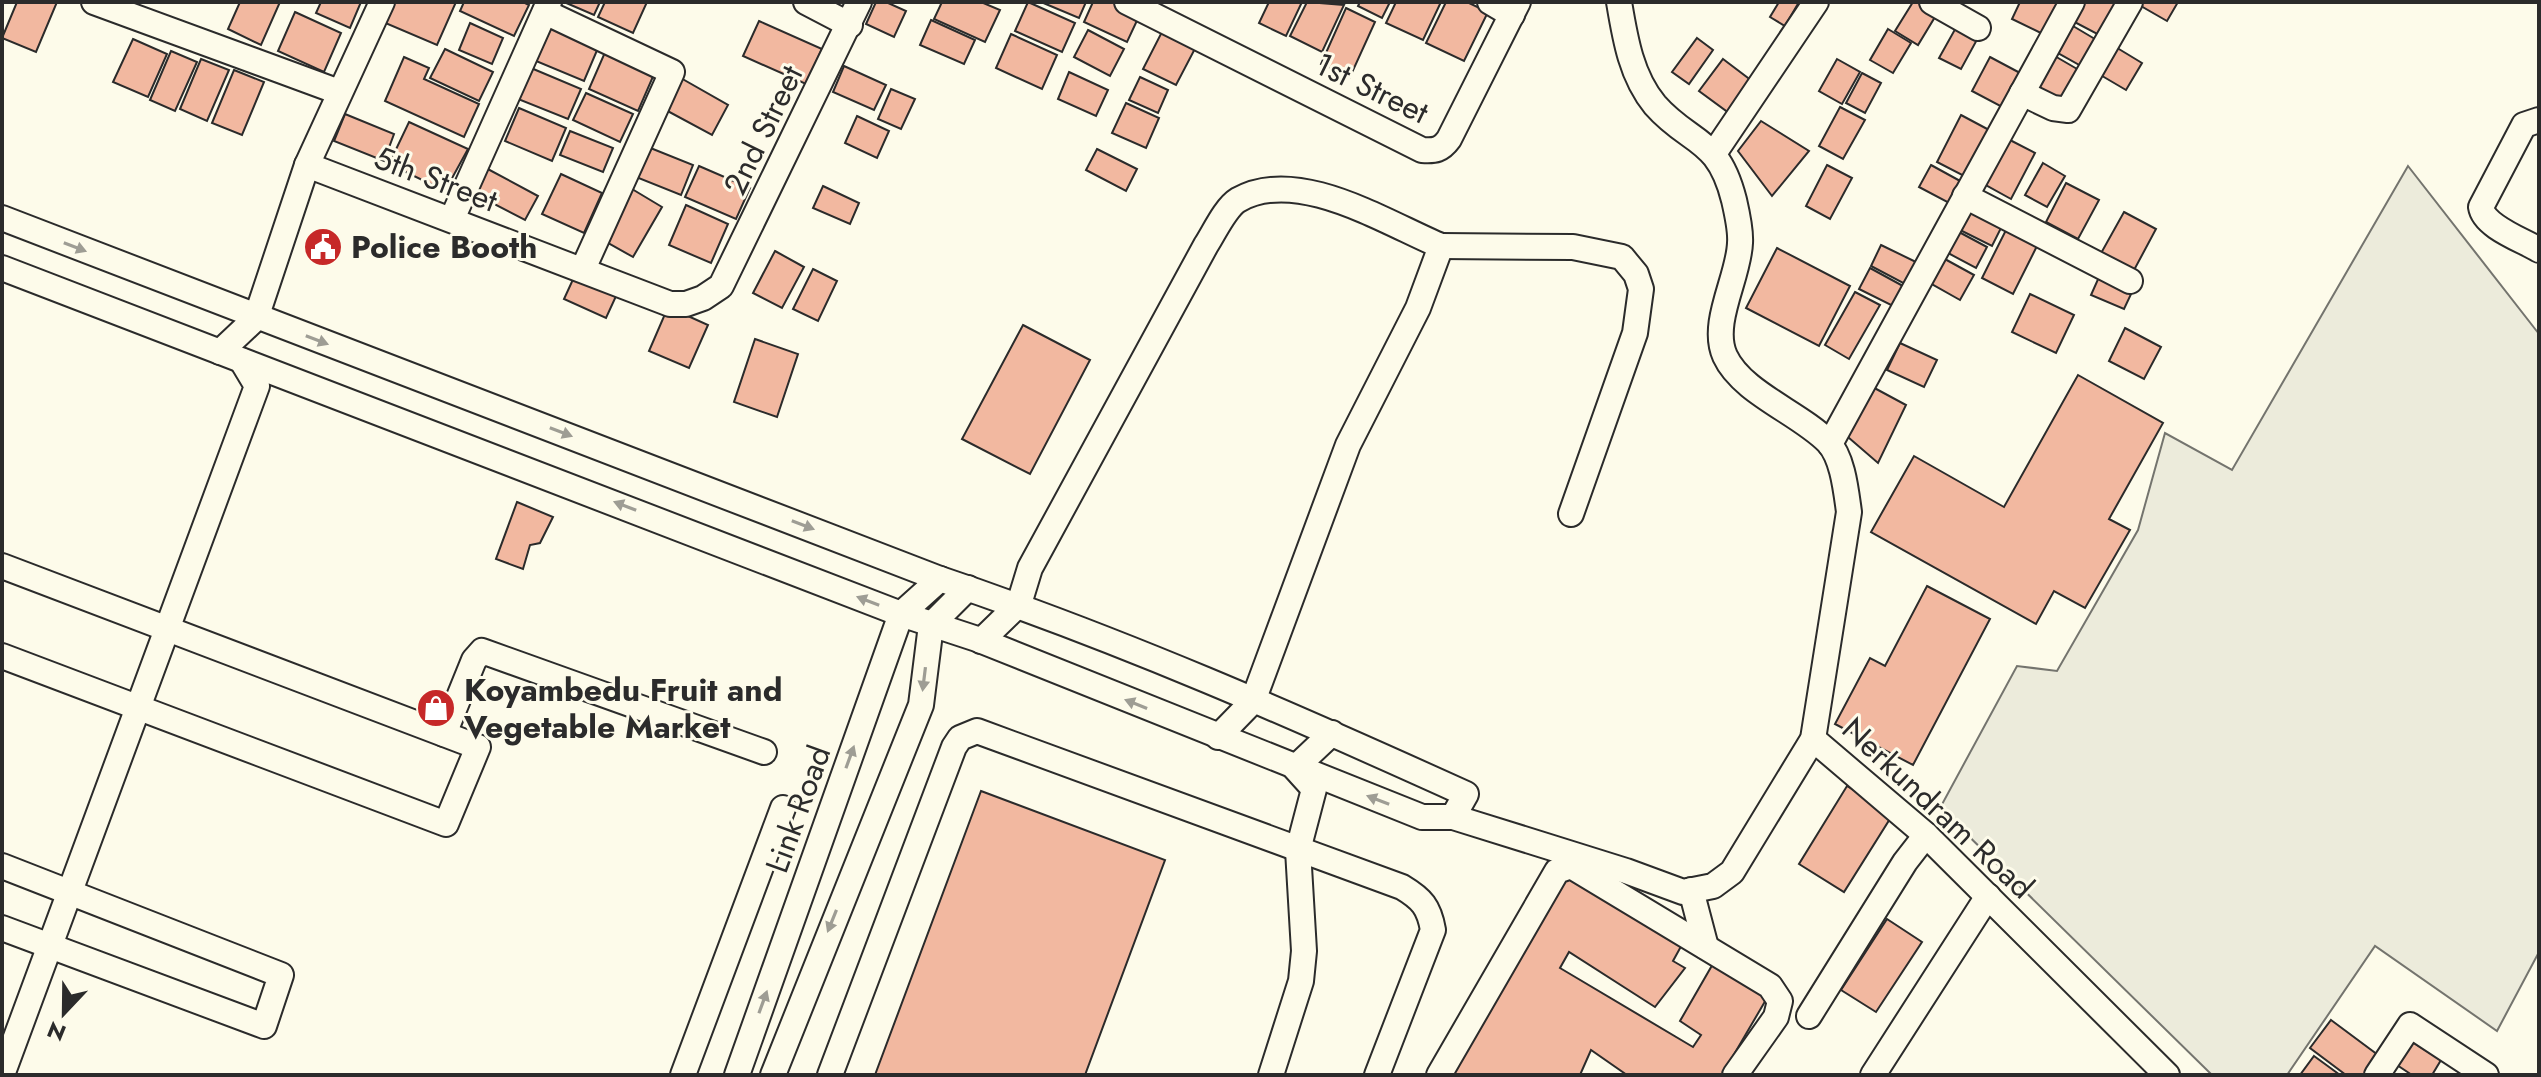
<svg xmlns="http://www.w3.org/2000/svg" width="2541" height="1077" font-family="Jost,sans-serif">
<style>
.green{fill:#ecebdb;stroke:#74746e;stroke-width:2}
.building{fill:#f2b8a0;stroke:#2b2b2b;stroke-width:2}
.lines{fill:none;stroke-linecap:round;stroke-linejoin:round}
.minor-casing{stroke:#2b2b2b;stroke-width:28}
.minor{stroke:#fdfbea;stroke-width:24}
.oneway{fill:#9e9d94}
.labels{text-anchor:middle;stroke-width:6;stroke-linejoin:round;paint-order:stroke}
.street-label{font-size:32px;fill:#2b2b2b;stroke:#fdfbea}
.poi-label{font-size:32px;font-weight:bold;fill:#2b2b2b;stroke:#fdfbea;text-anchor:start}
</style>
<rect width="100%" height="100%" fill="#fdfbea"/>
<!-- green -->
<polygon class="green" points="2408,166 2539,334 2539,952 2497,1031 2375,946 2287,1075 2212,1075 1940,808 2017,666 2057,671 2138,530 2165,433 2232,470"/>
<!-- building -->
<g class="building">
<polygon points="17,2 57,2 36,52 2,38"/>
<polygon points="240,2 280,2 261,45 228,29"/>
<polygon points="321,2 361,2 350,28 316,13"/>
<polygon points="392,2 456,2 437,45 383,22"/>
<polygon points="464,2 523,2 529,5 514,36 460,11"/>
<polygon points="564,2 600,2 594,15"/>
<polygon points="605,2 647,2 633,33 598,17"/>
<polygon points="876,2 886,2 906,11 894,37 866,24"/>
<polygon points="942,2 981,2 1000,10 985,42 934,19"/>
<polygon points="1028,2 1075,23 1062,52 1015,31"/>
<polygon points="1041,2 1086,2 1079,18"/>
<polygon points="1093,2 1119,2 1141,12 1127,42 1084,22"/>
<polygon points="1269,2 1302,2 1286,36 1259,23"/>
<polygon points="1307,2 1344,5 1322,52 1290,36"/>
<polygon points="1360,2 1390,2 1382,18 1358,6"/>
<polygon points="1396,2 1441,2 1423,40 1386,23"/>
<polygon points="1446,2 1467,2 1488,12 1464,61 1426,43"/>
<polygon points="1779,2 1799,2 1785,26 1770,17"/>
<polygon points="1913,2 1923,2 1938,12 1918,45 1895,31"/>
<polygon points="2020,2 2059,2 2047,36 2012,19"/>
<polygon points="2076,2 2119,2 2101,36 2067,18"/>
<polygon points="2134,2 2178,2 2167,21"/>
<polygon points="1346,8 1375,22 1350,77 1321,64"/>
<polygon points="295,12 341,33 324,72 278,51"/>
<polygon points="931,20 975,40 964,64 920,45"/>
<polygon points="759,21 822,49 806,84 743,56"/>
<polygon points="470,23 503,38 492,64 459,50"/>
<polygon points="1166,24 1199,41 1176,85 1143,69"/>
<polygon points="1958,24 1979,36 1961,69 1939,58"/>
<polygon points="2073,26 2105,45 2090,71 2058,53"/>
<polygon points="551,28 598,48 584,81 536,61"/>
<polygon points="1888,29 1911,43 1893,73 1870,60"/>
<polygon points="1088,30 1124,49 1110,76 1074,57"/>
<polygon points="1011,34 1057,55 1042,89 996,68"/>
<polygon points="1697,38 1713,50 1689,84 1672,72"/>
<polygon points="133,39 167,54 148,97 113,82"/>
<polygon points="2109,43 2142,63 2126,90 2092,70"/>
<polygon points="445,49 493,72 479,101 430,78"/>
<polygon points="606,50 655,72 638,111 589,89"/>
<polygon points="171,51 197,62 175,111 150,100"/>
<polygon points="2053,55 2084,73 2066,103 2036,86"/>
<polygon points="404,57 429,68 424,79 479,104 464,137 385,101"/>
<polygon points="1990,57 2022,74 2004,108 1972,91"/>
<polygon points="201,59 229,70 207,121 180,109"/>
<polygon points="1723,59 1752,81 1729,113 1699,91"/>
<polygon points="1837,59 1860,72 1842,104 1819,91"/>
<polygon points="844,66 886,85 874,110 833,92"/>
<polygon points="531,68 581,89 568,119 518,99"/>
<polygon points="234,70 264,82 242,135 212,123"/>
<polygon points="1069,72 1108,90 1096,116 1058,99"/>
<polygon points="1862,73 1881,83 1865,113 1846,103"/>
<polygon points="679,77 728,105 712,135 662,108"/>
<polygon points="1140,77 1168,90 1158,113 1129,100"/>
<polygon points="891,89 915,99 901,129 878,119"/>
<polygon points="586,93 633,114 620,142 573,120"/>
<polygon points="1126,103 1159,118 1146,148 1112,133"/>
<polygon points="1840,107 1865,120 1843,159 1819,146"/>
<polygon points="519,108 566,128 552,161 505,141"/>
<polygon points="345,114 394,134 384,161 334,141"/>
<polygon points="1961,115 1991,131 1966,177 1937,162"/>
<polygon points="857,116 889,131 877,158 845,143"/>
<polygon points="1761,121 1809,151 1772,196 1738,151"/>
<polygon points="409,122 468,149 445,191 389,164"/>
<polygon points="570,131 613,148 603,172 560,155"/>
<polygon points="2008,139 2035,153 2011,199 1984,184"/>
<polygon points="643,145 693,165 681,195 631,175"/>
<polygon points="1097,149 1137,169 1126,191 1086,170"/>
<polygon points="2043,163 2065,176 2047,207 2025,195"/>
<polygon points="1827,165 1852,178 1830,219 1806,206"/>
<polygon points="1931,165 1962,182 1951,204 1919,187"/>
<polygon points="699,166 750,188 736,219 685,197"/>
<polygon points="484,167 538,196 525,220 471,192"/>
<polygon points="561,174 602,193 584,233 542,214"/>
<polygon points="2066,183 2099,200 2078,239 2046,222"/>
<polygon points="823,186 859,203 850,224 813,208"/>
<polygon points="632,189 662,207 633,257 603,240"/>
<polygon points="686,205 728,224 711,263 669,245"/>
<polygon points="1970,205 2004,222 1992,246 1958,229"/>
<polygon points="2124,212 2156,229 2133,272 2100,255"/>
<polygon points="2008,226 2039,242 2013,294 1982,278"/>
<polygon points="1959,232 1987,247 1976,268 1948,253"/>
<polygon points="1881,245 1916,262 1905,284 1871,266"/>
<polygon points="1777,248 1850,286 1819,346 1746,308"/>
<polygon points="775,251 804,267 782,308 753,293"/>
<polygon points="1943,258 1974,275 1960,300 1930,283"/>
<polygon points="1870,268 1903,286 1893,306 1859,289"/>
<polygon points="813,269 837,281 818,321 793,309"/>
<polygon points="575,275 617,294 606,318 564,299"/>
<polygon points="2099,277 2132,292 2124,309 2091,295"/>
<polygon points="1855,292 1880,305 1849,359 1825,345"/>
<polygon points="2030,294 2074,315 2056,353 2012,332"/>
<polygon points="668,307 708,325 689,368 649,351"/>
<polygon points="1023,325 1090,360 1030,474 962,439"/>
<polygon points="2125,328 2161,347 2144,379 2109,361"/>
<polygon points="755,339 798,354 777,417 734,402"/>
<polygon points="1900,343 1937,360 1924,387 1887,370"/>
<polygon points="2078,375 2163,423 2109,519 2130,530 2085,608 2054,591 2036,624 1871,532 1914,456 2004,507"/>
<polygon points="1867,384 1906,405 1878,463 1841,431"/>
<polygon points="517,502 553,517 540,543 530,545 523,569 496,559"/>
<polygon points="1927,586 1990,619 1913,765 1835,724 1870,658 1885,666"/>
<polygon points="1847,786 1893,814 1844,892 1799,864"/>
<polygon points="981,791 1165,860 1085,1075 875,1075"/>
<polygon points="1568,875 1684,941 1673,961 1685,968 1655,1007 1569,952 1560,968 1693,1047 1701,1035 1680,1021 1714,962 1767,998 1722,1075 1627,1075 1591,1050 1580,1075 1448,1075"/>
<polygon points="1887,919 1922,942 1876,1012 1841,990"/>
<polygon points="2331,1020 2378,1055 2364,1075 2346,1075 2310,1048"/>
<polygon points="2406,1038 2441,1060 2432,1075 2412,1075 2391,1061"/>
<polygon points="2314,1056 2340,1075 2300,1075"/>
</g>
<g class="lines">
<!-- minor casing -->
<g class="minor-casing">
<g id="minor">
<polyline points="94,2 339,92"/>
<polyline points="806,2 850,25"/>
<path d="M1127,2L1422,150C1435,151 1441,150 1449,139L1518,2"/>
<polyline points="1490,2 1512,15"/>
<polyline points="1932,2 1978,28"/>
<polyline points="545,12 672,72 583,269"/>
<polyline points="2022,93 2053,108 2068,110 2130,2"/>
<path d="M2539,120L2524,125L2481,207C2484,227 2523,240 2539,250"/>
<polyline points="1715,152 1816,2"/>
<polyline points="307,165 670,304 686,304 703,298 721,286 859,2"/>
<polyline points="1965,196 2130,281"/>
<path d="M2,218L940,579C1119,639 1294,716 1466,794L1453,817"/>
<polyline points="452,219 549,2"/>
<polyline points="1441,246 1573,247 1622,257 1636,274 1641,289 1635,333 1571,514"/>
<path d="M2,268L901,614L977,639L1422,817H1453L1626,871L1683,892L1713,886L1732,872L1813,739L1849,512C1846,491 1843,458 1828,442C1800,413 1742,393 1725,356C1710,323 1739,277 1740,243C1741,230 1737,213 1734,200C1718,136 1690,145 1655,105C1631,76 1625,38 1619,2"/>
<polyline points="220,352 256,318 307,165 382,2"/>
<polyline points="1830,444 2072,2"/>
<polyline points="2,566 478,747 446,824 2,656"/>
<path d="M981,641L1019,604L1030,568L1206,245C1214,233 1225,208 1238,200C1297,166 1384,222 1441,246L1418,308L1348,445L1253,701L1218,737"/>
<polyline points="444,734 474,660 482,651 764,752"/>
<polyline points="1813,739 1926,835 2167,1075"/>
<polyline points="2,866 281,975 264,1026 2,928"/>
<polyline points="1691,890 1706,947"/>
<polyline points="1809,1016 1905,862 1926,835"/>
<polyline points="2,1075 257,386 242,361"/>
<polyline points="683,1075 783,808"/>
<polyline points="737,1075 901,614 940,579"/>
<polyline points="773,1075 921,705 931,625 968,588"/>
<path d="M830,1075L954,747L960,738L977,731L1402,887C1422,899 1429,907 1433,930L1377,1075"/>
<polyline points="1271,1075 1301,981 1304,951 1298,850 1314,789 1295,768 1332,733"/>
<polyline points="1439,1075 1557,871 1571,866 1770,986 1780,1001 1776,1017 1735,1075"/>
<polyline points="1873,1075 1988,896"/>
<polyline points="2377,1075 2410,1025 2486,1075"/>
</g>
</g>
<!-- minor -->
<use href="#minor" class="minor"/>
</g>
<!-- one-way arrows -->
<defs><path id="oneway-solid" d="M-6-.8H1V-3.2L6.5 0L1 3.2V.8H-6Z" transform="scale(2)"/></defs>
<g class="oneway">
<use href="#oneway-solid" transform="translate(75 247) rotate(21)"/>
<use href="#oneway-solid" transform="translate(317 340) rotate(21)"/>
<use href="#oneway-solid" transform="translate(561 432) rotate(21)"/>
<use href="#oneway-solid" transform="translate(625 506) rotate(-159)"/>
<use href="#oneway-solid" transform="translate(803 525) rotate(21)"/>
<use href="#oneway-solid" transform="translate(868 601) rotate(-159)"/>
<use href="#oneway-solid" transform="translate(924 679) rotate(97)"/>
<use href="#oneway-solid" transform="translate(1136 704) rotate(-158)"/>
<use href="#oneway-solid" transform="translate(850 757) rotate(-70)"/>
<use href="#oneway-solid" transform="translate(1378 800) rotate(-159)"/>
<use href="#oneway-solid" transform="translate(832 921) rotate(112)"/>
<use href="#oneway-solid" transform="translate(763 1002) rotate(-70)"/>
</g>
<!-- icons -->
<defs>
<g id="civic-disc" transform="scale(2)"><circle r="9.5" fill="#c62828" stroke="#fdfbea"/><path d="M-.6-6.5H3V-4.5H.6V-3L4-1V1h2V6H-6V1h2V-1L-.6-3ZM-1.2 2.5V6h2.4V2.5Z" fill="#fff"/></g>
<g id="shop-disc" transform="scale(2)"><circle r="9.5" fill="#c62828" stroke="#fdfbea"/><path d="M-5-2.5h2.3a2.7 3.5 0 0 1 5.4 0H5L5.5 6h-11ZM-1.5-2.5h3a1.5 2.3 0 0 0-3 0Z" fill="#fff"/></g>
</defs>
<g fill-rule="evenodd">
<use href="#civic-disc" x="323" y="247"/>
<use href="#shop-disc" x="436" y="708"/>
</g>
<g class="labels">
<!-- street labels -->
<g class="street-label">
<text transform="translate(1372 88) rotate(26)" y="11">1st Street</text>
<text transform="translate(763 130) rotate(-64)" y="11">2nd Street</text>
<text transform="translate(436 179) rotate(21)" y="11">5th Street</text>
<text transform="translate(1938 808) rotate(43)" y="11">Nerkundram Road</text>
<text transform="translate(798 809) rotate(-70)" y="11">Link Road</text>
</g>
<!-- poi labels -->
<g class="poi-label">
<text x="351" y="258">Police Booth</text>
<text x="464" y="701">Koyambedu Fruit and<tspan x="464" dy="37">Vegetable Market</tspan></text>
</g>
</g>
<!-- border -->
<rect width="2541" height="1077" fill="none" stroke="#2b2b2b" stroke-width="8"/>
<!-- north arrow -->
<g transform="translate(64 1013) rotate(202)" stroke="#fdfbea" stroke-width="6" paint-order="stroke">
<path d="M0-6L14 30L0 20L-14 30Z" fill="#2b2b2b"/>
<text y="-12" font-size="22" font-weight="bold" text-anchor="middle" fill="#2b2b2b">N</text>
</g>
</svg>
